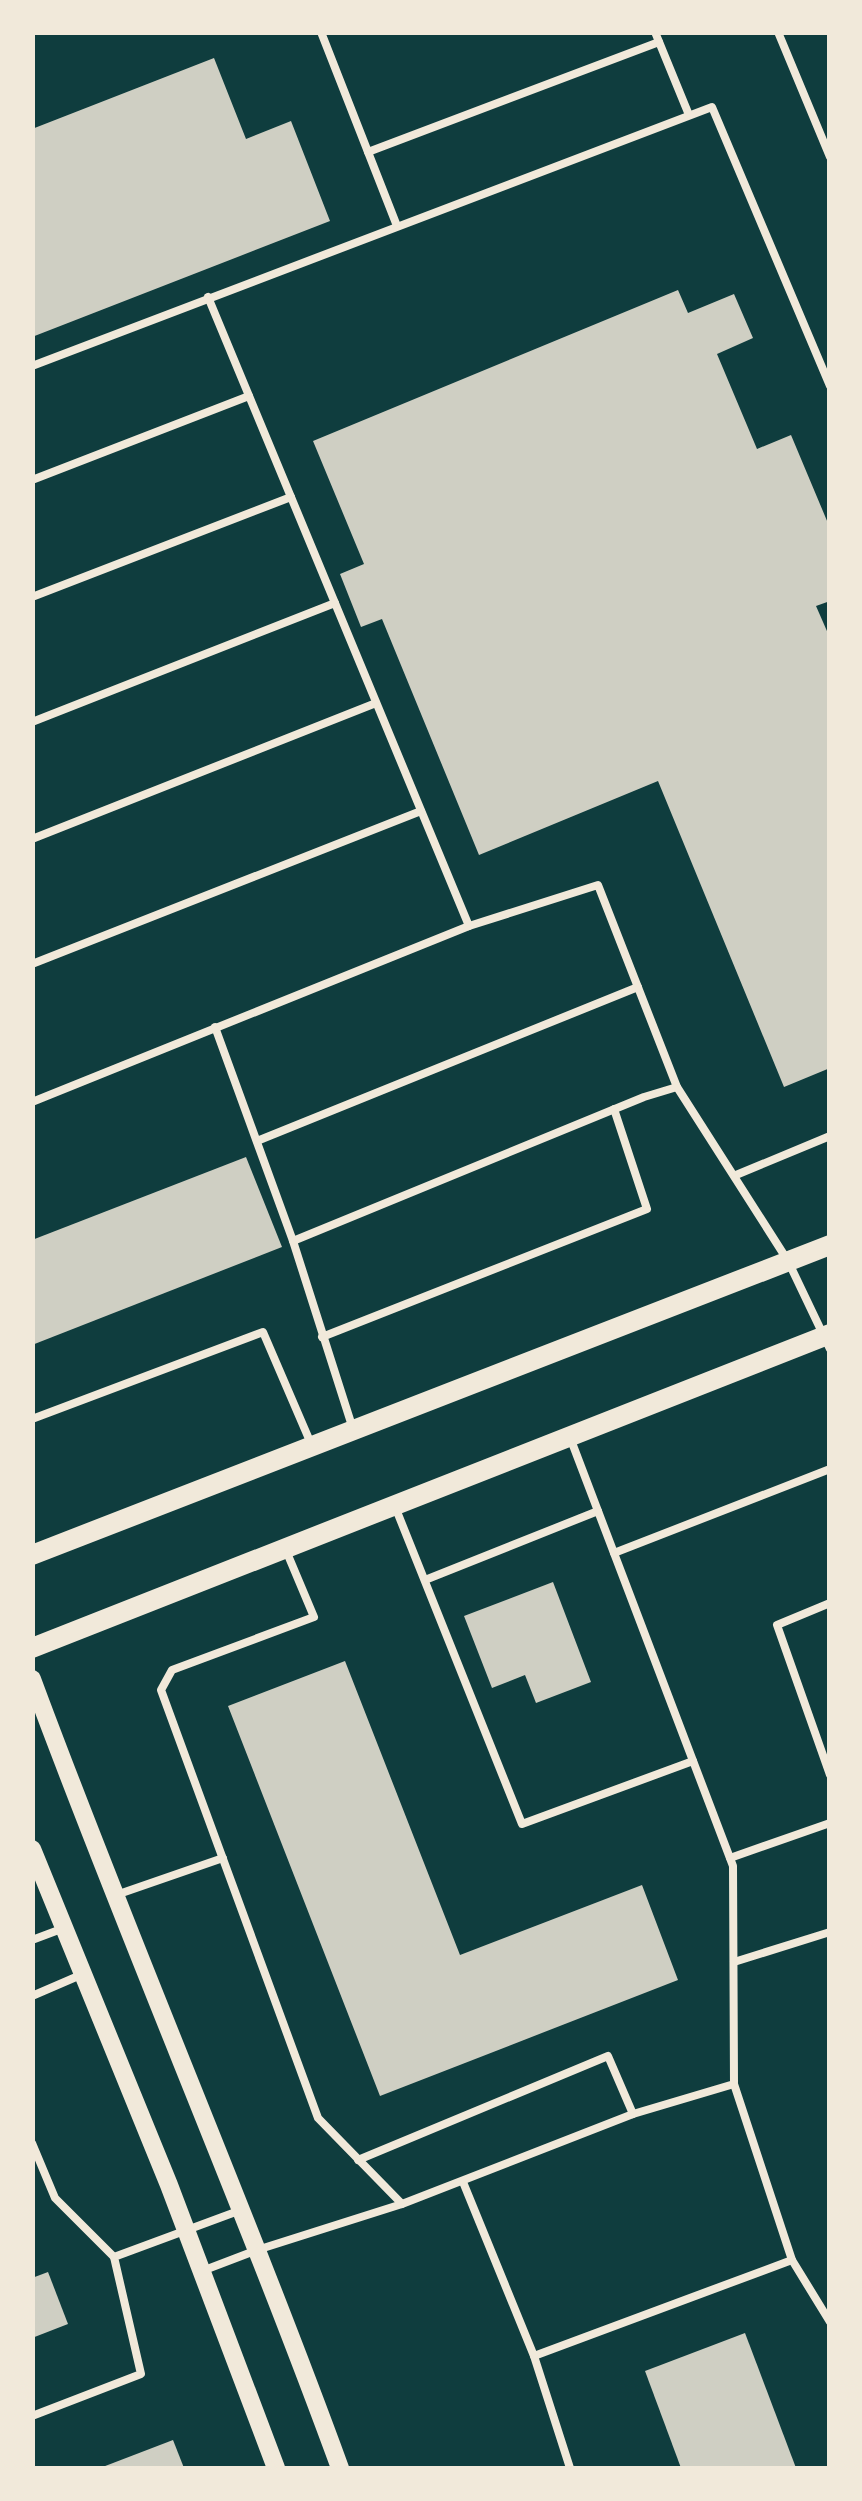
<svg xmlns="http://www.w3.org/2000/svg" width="862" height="2501" font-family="Jost,sans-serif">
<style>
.building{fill:#cfcfc3}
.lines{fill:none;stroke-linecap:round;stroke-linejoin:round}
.service{stroke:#f1e9da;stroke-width:8}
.tertiary{stroke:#f1e9da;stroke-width:18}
.secondary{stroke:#f1e9da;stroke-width:20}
</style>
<rect width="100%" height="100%" fill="#0f3d3e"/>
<!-- building -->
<g class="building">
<polygon points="214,58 246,139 291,121 330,221 32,337 32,129"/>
<polygon points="678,290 688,313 734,294 753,338 717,354 757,449 791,435 830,528 830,601 816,606 830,638 830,1068 784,1087 658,781 479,855 382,619 361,627 340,574 364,564 313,441"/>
<polygon points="246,1157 282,1247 32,1345 32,1240"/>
<polygon points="553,1582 591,1682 536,1703 525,1675 492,1688 464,1616"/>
<polygon points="345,1661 460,1955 642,1885 678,1980 380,2096 228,1706"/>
<polygon points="48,2272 68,2324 32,2338 32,2278"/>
<polygon points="745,2333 796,2468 681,2468 645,2371"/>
<polygon points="173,2440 184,2468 100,2468"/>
</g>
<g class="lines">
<!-- service -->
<g class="service">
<polyline points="321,32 397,226"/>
<polyline points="655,32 689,115"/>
<polyline points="778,32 830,157"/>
<polyline points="368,152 659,42"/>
<polyline points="208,297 469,926"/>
<polyline points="32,366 712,107 830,386"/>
<polyline points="32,480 249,396"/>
<polyline points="32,597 291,497"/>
<polyline points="32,722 335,603"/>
<polyline points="32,839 376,703"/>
<polyline points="32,964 421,811"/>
<polyline points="215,1027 293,1241 353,1429"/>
<polyline points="32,1102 469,926 598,885 677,1087 788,1261 830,1349"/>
<polyline points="257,1141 638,987"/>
<polyline points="736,1175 830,1136"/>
<polyline points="293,1241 644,1097 677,1087"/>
<polyline points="322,1337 647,1209 614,1109"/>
<polyline points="32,1419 263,1332 312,1446"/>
<polyline points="396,1509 522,1824 693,1761"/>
<polyline points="285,1548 314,1617 172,1670 161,1690 318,2118 402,2204"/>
<polyline points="614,1553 830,1469"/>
<polyline points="425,1580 598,1511"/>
<polyline points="830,1603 777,1625 830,1775"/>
<polyline points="730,1858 830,1823"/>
<polyline points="116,1895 223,1858"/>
<polyline points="32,1940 64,1928"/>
<polyline points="734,1962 830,1932"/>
<polyline points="32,1996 83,1974"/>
<polyline points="32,2143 55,2198 114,2257"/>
<polyline points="358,2160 608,2056 633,2114"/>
<polyline points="463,2182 534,2356 570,2468"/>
<polyline points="792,2260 830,2322"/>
<polyline points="202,2271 257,2250 402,2204 633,2114 734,2084 733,1866 571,1440"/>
<polyline points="534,2356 792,2260 734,2084"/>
<polyline points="32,2416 141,2374 114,2257 241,2210"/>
</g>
<!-- tertiary -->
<g class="tertiary">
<path d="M32,1679C130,1944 243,2203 340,2468"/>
<polyline points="32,1849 169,2185 276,2468"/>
</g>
<!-- secondary -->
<g class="secondary">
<polyline points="32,1555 830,1245"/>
<polyline points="32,1648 830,1334"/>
</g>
</g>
<!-- border -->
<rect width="862" height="2501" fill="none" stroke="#f1e9da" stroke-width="70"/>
</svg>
